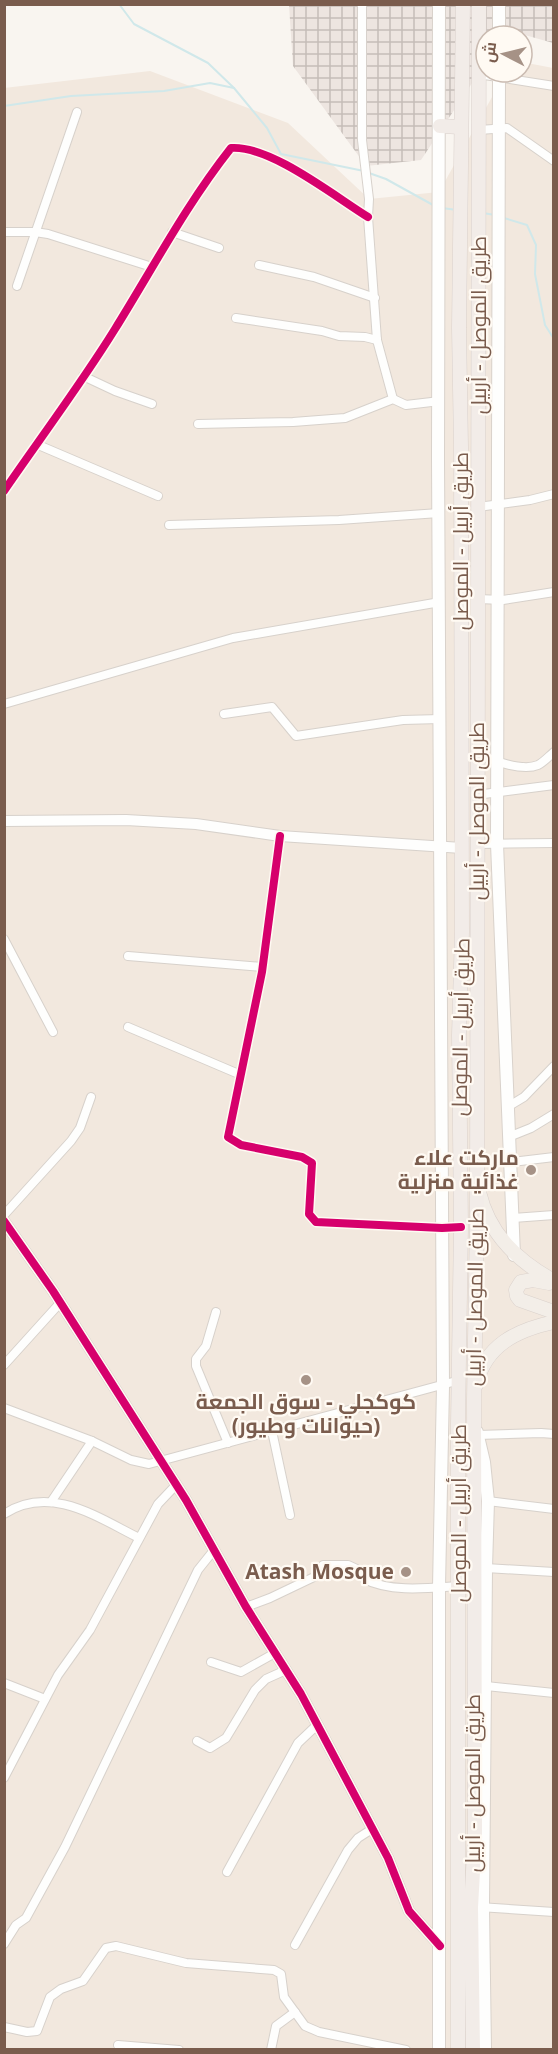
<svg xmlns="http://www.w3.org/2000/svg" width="558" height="2054" font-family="'Open Sans',Cairo,sans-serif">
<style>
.residential{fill:#f2e8de}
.industrial{fill:url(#industrial-grid)}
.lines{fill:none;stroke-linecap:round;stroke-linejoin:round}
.stream{stroke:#d0e8ea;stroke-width:2}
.minor-casing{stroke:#d7d1cb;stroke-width:10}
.tertiary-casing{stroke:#d7d1cb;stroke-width:12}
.secondary-casing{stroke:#d9d2cb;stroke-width:14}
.primary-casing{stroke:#dad1cc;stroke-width:15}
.trunk-casing{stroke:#dad1cc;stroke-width:15}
.minor{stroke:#fefefd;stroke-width:8}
.tertiary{stroke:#fefefd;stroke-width:10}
.secondary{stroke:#fefefd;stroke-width:12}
.primary{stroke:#f3eee8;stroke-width:14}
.trunk{stroke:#f2ece8;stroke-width:14}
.cycleway-casing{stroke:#fffaf3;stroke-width:11}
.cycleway{stroke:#d6006c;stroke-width:8}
.poi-dot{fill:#a69286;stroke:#fffaf3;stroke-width:2}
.labels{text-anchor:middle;stroke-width:4.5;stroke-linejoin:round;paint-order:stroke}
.street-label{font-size:21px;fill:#7a5c4d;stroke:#fffaf3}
.poi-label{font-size:21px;font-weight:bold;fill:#7a5c4d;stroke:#fffaf3;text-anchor:end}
</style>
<defs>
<pattern id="industrial-grid" width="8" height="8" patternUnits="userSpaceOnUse" patternTransform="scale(1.5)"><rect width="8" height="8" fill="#ede5e0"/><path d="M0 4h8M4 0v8" fill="none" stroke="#c5bdb8"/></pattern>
</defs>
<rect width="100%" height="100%" fill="#f9f5f0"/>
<!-- residential -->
<polygon class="residential" points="522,62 553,68 553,2049 5,2049 4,88 150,71 288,123 369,199 439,192 506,72 522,72"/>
<!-- industrial -->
<polygon class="industrial" points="289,5 553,5 553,43 507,30 503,36 486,36 486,62 421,160 366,166 293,66"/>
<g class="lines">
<!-- stream -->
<g class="stream">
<polyline points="119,4 134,24 208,63 234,88 267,128 281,154 364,171"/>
<polyline points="4,106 71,96 164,91 210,83 234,88"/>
<polyline points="369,173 386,179 433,205"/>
<polyline points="442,208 457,210"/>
<polyline points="483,213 495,215"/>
<polyline points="504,218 527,225 536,245 535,274 545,325 554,339"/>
</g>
<!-- minor casing -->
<g class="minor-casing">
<g id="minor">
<polyline points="362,4 362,140 369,199 368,217 377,340 393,399"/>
<polyline points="478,74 554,86"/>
<polyline points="479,130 507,128 554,161"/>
<polyline points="4,232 35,232 48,234 152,267"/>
<polyline points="172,232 219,248"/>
<polyline points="259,265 314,277 375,298"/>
<polyline points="17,286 77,112"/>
<polyline points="236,318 322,331 339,336 365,337 377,340"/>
<polyline points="83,376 115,391 152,404"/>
<polyline points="198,424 293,422 345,418 393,399 406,405 440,401"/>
<polyline points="36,444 158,496"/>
<path d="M4,491C41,437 81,384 115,329C153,268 186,205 231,148C270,145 334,196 368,217"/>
<polyline points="478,507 530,500 554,494"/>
<polyline points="169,525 339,520 439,513"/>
<polyline points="478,599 503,600 554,592"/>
<polyline points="4,704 233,638 440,602"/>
<polyline points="224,714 272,707 296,736 403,720 440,719"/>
<path d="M477,754C492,760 522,772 538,765C544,762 549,756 554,752"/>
<polyline points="476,795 554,785"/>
<polyline points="280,836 262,972 228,1137 241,1145 302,1157 312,1163 309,1214 316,1222 442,1228 461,1227"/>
<polyline points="477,844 554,843"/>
<polyline points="4,939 53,1032"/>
<polyline points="128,956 262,967"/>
<polyline points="128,1027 241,1075"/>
<polyline points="509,1106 524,1097 554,1066"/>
<polyline points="511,1136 531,1128 554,1114"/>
<polyline points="512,1162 554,1157"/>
<polyline points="4,1215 71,1141 80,1128 91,1097"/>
<polyline points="513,1218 554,1215"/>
<polyline points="216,1312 206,1346 196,1359 196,1366 228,1443"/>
<polyline points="4,1365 60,1303"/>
<polyline points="4,1408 92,1441 131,1460 149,1464 460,1380"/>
<polyline points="272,1431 290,1515"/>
<polyline points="478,1435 541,1433 554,1434"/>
<polyline points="488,1501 554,1509"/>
<polyline points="51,1502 92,1441"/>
<path d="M4,1514C50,1484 97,1517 139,1538"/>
<polyline points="486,1568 554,1572"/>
<path d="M246,1607L270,1598L314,1577L323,1565H348L361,1571L364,1579C392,1593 429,1588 459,1586"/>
<polyline points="211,1662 241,1672 275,1653"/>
<polyline points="4,1683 45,1699"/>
<polyline points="486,1686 554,1693"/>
<polyline points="197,1741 210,1748 226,1738 255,1690 266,1679 286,1670"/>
<polyline points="4,1778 58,1675 90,1630 158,1504 176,1485"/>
<polyline points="227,1872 298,1743 317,1725"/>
<polyline points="479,1907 554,1912"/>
<polyline points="4,1944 16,1925 26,1918 65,1847 198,1570 214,1550"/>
<polyline points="295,1945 348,1850 358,1838 372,1829"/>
<polyline points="4,2027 27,2032 37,2031 50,1997 61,1989 83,1981 106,1948 116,1946 186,1963 274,1970 281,1974 284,1997 305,2026 319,2032 406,2050"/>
<polyline points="118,2045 179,2050"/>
<polyline points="271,2050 276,2026 295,2012"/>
</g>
</g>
<!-- tertiary casing -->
<g class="tertiary-casing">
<g id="tertiary">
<polyline points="4,821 126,820 196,824 280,836 462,848"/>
<polyline points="4,1221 53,1291 186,1500 246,1607 301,1694 388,1858 409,1911 440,1946"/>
</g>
</g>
<!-- secondary casing -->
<g class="secondary-casing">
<g id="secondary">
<polyline points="499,4 499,36"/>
<polyline points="499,72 497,844 514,1255"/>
<polyline points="477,1432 484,1462 488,1501 486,1568 483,1907 485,2050"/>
<polyline points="439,2050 439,1587 443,1386 438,458 439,4"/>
</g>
</g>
<!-- primary casing -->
<g class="primary-casing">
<g id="primary">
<path d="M479,1192C489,1234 517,1261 554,1281"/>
<polyline points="549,1283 533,1280 521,1282 516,1290 517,1296 520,1300 554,1312"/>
<path d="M476,1385C485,1345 517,1330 554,1322"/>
</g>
</g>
<!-- trunk casing -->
<g class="trunk-casing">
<g id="trunk">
<polyline points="440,126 461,127"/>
<polyline points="458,2050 458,1424 461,1227 459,1035 462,932 461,447 459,328 463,4"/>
<polyline points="473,2050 471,1907 475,1835 474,1399 477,1218 479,4"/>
</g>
</g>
<!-- minor -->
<use href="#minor" class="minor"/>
<!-- tertiary -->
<use href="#tertiary" class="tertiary"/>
<!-- secondary -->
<use href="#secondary" class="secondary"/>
<!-- primary -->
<use href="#primary" class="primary"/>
<!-- trunk -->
<use href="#trunk" class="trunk"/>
<!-- cycleway casing -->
<g class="cycleway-casing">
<g id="cycleway">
<path d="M4,491C41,437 81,384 115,329C153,268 186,205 231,148C270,145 334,196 368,217"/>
<polyline points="280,836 262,972 228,1137 241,1145 302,1157 312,1163 309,1214 316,1222 442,1228 461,1227"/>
<polyline points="4,1221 53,1291 186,1500 246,1607 301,1694 388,1858 409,1911 440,1946"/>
</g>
</g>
<!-- cycleway -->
<use href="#cycleway" class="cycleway"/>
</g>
<!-- markers -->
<g class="poi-dot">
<circle cx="531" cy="1170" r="6"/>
<circle cx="306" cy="1380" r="6"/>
<circle cx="406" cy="1572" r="6"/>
</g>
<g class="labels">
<!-- street labels -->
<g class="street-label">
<text transform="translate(479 325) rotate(-90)" y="7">طريق الموصل - أربيل</text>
<text transform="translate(461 541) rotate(-90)" y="7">طريق أربيل - الموصل</text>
<text transform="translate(477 811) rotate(-90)" y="7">طريق الموصل - أربيل</text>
<text transform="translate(461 1027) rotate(-89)" y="7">طريق أربيل - الموصل</text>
<text transform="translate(475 1297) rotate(-89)" y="7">طريق الموصل - أربيل</text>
<text transform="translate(459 1513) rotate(-90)" y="7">طريق أربيل - الموصل</text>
<text transform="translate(473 1783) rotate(-90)" y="7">طريق الموصل - أربيل</text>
</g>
<!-- poi labels -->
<g class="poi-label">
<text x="519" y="1165">ماركت علاء<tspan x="519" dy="24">غذائية منزلية</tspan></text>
<text x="306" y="1409" text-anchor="middle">كوكجلي - سوق الجمعة<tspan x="306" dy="24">(حيوانات وطيور)</tspan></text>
<text x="394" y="1579">Atash Mosque</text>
</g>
</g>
<!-- border -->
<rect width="558" height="2054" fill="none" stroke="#7a5c4d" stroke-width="12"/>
<!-- north arrow -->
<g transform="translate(504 54) rotate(277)"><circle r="28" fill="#fffaf3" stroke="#cabbb1" stroke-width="1.5"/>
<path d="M0-4.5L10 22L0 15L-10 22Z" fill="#a69286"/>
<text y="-9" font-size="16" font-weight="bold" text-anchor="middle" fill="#7a5c4d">ش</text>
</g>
</svg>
